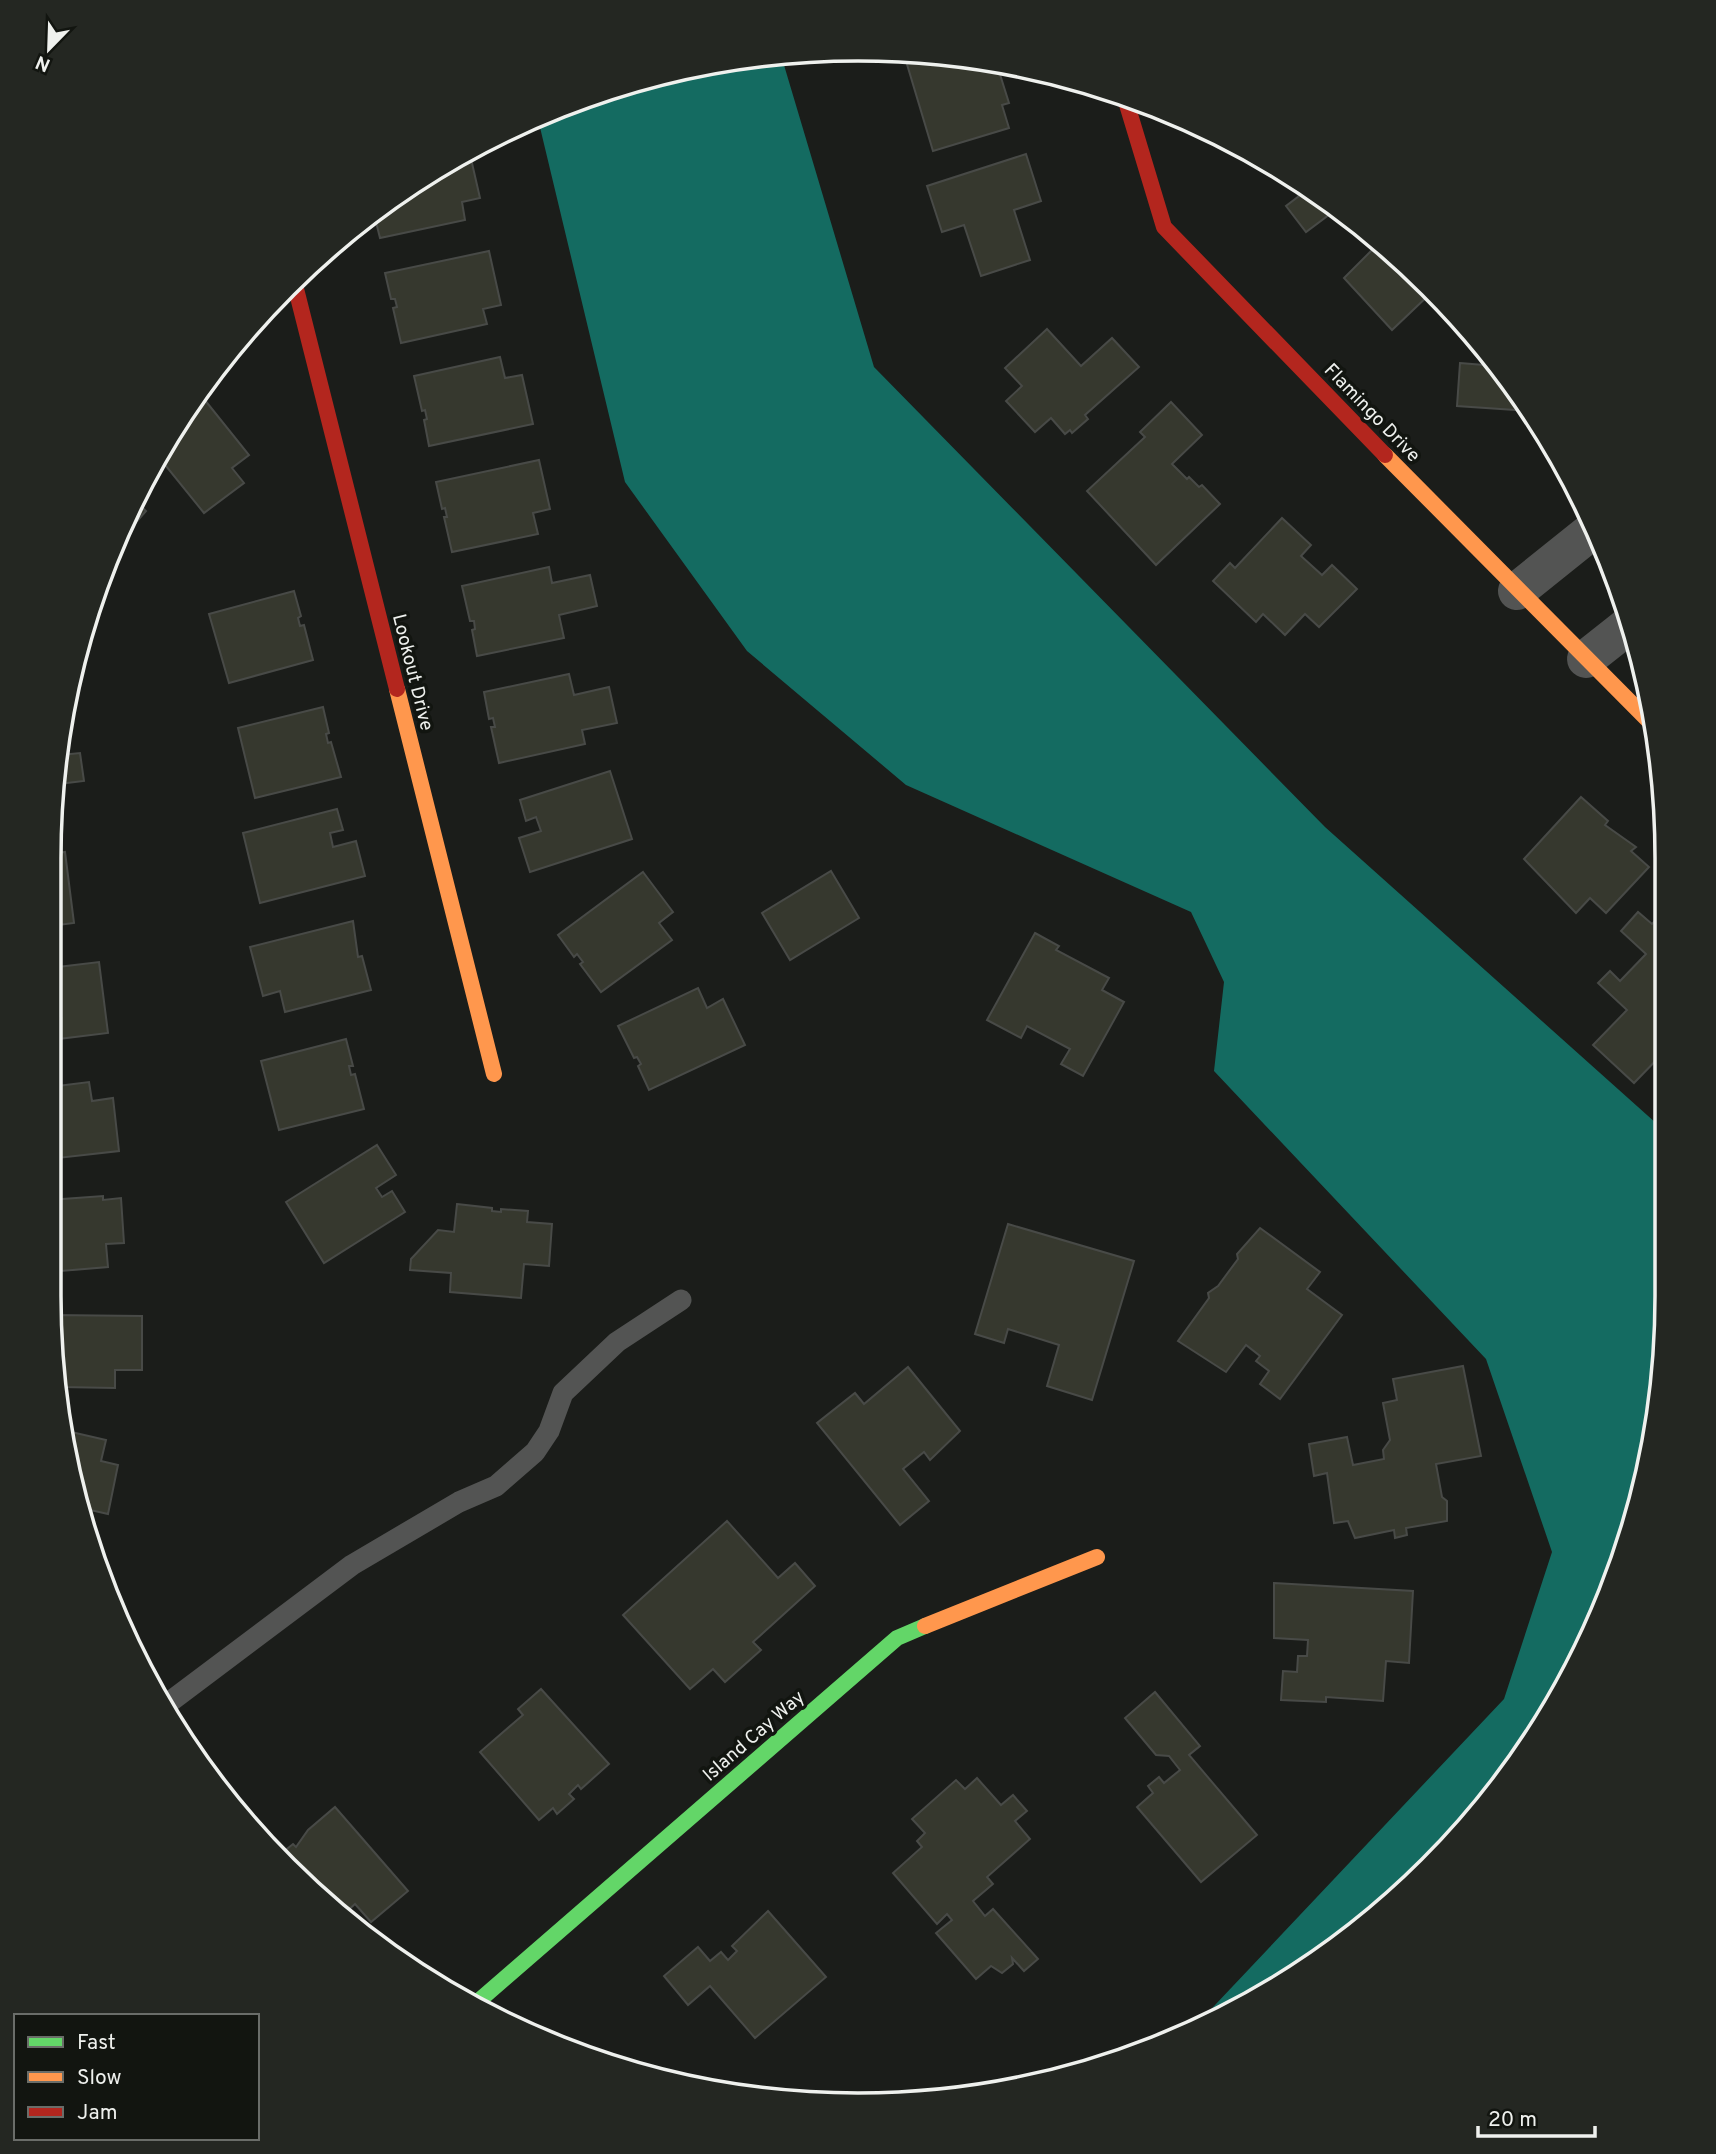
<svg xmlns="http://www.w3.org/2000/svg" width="1716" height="2154" font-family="Overpass,sans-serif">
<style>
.water{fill:#146b61}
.building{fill:#36382e;stroke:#484a47;stroke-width:2}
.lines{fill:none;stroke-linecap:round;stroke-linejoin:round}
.lane{stroke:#535453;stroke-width:21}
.street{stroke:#535453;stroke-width:38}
.fast{stroke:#63d668;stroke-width:16}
.slow{stroke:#ff974d;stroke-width:16}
.jam{stroke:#b3261e;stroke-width:16}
.labels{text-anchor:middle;stroke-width:7;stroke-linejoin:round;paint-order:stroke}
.street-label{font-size:19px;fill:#eff1ee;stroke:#121510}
.rim{fill:none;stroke:#eff1ee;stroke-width:3.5}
</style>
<rect width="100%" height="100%" fill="#1b1d1a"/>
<!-- water -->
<polygon class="water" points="781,55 874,367 1325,827 1666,1132 1667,1296 1652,1453 1605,1606 1530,1746 1392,1904 1262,1997 1198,2023 1504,1699 1552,1552 1486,1359 1214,1071 1224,982 1191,912 906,785 747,651 625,482 538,119 598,92 753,56"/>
<!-- building -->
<g class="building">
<polygon points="903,51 997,65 1009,103 1002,105 1009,128 933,151"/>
<polygon points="469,150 480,198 462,202 465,220 380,238 374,214 454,157"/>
<polygon points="1026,154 1041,201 1014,210 1030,260 981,276 964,225 942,232 927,186"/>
<polygon points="1301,186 1338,208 1306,232 1286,206 1299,196 1295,191"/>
<polygon points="1379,243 1432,292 1392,330 1344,278"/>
<polygon points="489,251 501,305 483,309 487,324 401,343 393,308 397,307 395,299 391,299 385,273"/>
<polygon points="1047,329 1081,366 1112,338 1139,367 1085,415 1088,419 1072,433 1070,430 1065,434 1051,418 1035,432 1006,401 1022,386 1005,368"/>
<polygon points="500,357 505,378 522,375 533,424 429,446 424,420 427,419 425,410 422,411 414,376"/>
<polygon points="1460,363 1496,366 1528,411 1457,406"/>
<polygon points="200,394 249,455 232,468 244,483 204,513 157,455"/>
<polygon points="1171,402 1202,435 1172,464 1187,479 1189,477 1199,487 1202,485 1220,504 1156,565 1087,491 1145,437 1140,432"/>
<polygon points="539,460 550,509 533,513 538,534 452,552 444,517 447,517 445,508 442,509 436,482"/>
<polygon points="136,502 146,511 116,545"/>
<polygon points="1282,518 1311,545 1301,556 1322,575 1332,565 1357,589 1319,627 1305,614 1285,635 1263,614 1256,622 1213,581 1230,563 1235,568"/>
<polygon points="549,567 552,583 590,575 597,606 559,615 564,638 477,656 472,630 475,629 474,621 470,621 462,586"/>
<polygon points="294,591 301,616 298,618 300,626 304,625 313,660 229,683 209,614"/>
<polygon points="569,674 574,695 609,687 617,723 582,730 585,744 499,763 491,727 495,727 493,718 489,719 484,692"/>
<polygon points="323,707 329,733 326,734 328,743 331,742 341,777 255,798 238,728"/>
<polygon points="80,753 84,781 59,784 60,804 51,805 61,755"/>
<polygon points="610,771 632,839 530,872 519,838 541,831 536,817 526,821 520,800"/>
<polygon points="1581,797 1608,821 1605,825 1636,847 1631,851 1649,867 1606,913 1590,898 1576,913 1524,859"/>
<polygon points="337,809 343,830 330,833 333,847 356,841 365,876 260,903 243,833"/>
<polygon points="65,852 74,923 50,926 51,854"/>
<polygon points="831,871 859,918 790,960 762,913"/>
<polygon points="643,872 673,912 659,923 672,940 601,992 580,964 583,962 577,954 574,957 558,935"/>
<polygon points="1666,910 1666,1050 1634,1083 1593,1045 1627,1010 1598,983 1610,971 1620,981 1646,954 1621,931 1638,912 1652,924"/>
<polygon points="353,921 358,957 362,956 371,990 285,1012 280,991 263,996 250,947"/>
<polygon points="1035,933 1059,946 1056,950 1109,978 1102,990 1124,1002 1083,1076 1061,1064 1070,1049 1027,1026 1021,1038 987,1020"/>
<polygon points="99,962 108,1033 50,1040 50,968"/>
<polygon points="698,988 707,1008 723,999 745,1045 649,1090 638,1066 641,1064 637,1057 634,1058 618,1026"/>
<polygon points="346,1039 353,1066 349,1066 351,1075 355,1074 364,1109 279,1130 261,1061"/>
<polygon points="89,1082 92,1101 113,1098 119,1151 49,1159 50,1087"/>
<polygon points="377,1145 396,1175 376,1188 382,1197 392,1191 405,1212 324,1263 286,1202"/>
<polygon points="103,1196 103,1200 121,1198 124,1243 106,1244 108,1267 49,1272 49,1200"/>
<polygon points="457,1204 492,1208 492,1211 501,1212 501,1209 528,1211 527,1222 552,1224 549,1266 524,1264 521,1298 450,1292 451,1273 410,1270 411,1259 438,1230 454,1232"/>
<polygon points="1008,1224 1134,1261 1092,1400 1047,1386 1059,1345 1008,1329 1004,1343 975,1334"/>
<polygon points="1260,1228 1320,1272 1307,1289 1342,1315 1280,1399 1260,1384 1269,1371 1256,1361 1260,1356 1246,1345 1226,1372 1178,1341 1209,1298 1208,1293 1218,1286 1238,1259 1237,1254"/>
<polygon points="52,1315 142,1316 142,1370 115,1370 115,1388 61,1387"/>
<polygon points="1463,1366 1481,1456 1436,1464 1442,1497 1447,1501 1447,1521 1406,1528 1407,1535 1395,1538 1394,1530 1355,1538 1348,1521 1334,1523 1327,1473 1314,1476 1309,1444 1347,1437 1353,1465 1384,1459 1383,1450 1390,1440 1383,1403 1397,1400 1393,1379"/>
<polygon points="908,1367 960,1431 930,1460 924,1452 903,1469 929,1501 900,1525 817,1423 855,1393 864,1404"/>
<polygon points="67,1431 106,1440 101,1461 118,1465 108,1514 77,1507"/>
<polygon points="727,1521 778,1578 795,1563 815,1586 753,1642 761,1650 725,1682 713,1669 690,1689 623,1615"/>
<polygon points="1274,1583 1413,1591 1409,1663 1386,1661 1383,1701 1326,1697 1326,1702 1281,1700 1283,1671 1297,1672 1298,1656 1307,1656 1308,1640 1274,1638"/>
<polygon points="541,1689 609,1764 581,1789 578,1785 569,1794 574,1799 557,1814 553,1808 539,1820 480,1752 523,1715 518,1709"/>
<polygon points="1155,1692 1200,1746 1189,1755 1257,1835 1201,1882 1137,1807 1153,1793 1148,1786 1159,1777 1164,1783 1180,1770 1169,1756 1156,1755 1125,1718"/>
<polygon points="977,1778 1001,1805 1013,1795 1027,1811 1015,1821 1030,1839 987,1877 993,1884 973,1901 985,1916 993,1909 1038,1959 1024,1971 1012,1958 1013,1964 1002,1973 991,1966 976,1979 936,1933 952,1920 947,1914 937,1924 893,1873 922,1847 917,1841 925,1833 912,1819 956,1780 965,1789"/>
<polygon points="335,1807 408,1891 371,1922 355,1904 345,1913 286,1868 277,1857 293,1844 296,1847 308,1830"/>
<polygon points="768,1911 826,1977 755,2038 710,1986 688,2005 664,1976 698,1947 710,1961 721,1952 728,1960 737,1951 732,1946"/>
</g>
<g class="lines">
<!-- lane -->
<polyline class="lane" points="163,1707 352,1565 459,1502 496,1486 535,1452 549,1431 563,1393 617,1342 681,1300"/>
<!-- street -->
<g class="street">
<polyline points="1517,591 1593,530"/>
<polyline points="1586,659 1629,625"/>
</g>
<!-- fast -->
<polyline class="fast" points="474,2005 897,1638 925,1626"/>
<!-- slow -->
<g class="slow">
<polyline points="1385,455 1649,721"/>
<polyline points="397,689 494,1074"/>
<polyline points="925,1626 1097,1557"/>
</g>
<!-- jam -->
<g class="jam">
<polyline points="1125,98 1164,227 1385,455"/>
<polyline points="294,281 397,689"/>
</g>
</g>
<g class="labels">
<!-- street labels -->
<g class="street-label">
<text transform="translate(1373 412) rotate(46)" y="7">Flamingo Drive</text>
<text transform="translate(414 672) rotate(76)" y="7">Lookout Drive</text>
<text transform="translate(753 1735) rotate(-41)" y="7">Island Cay Way</text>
</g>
</g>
<!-- crop -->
<path d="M0 0H1716V2154H0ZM858 61H858A797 797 0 0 1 1655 858V1296A797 797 0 0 1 858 2093H858A797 797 0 0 1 61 1296V858A797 797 0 0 1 858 61Z" fill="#242722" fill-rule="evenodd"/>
<path class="rim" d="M858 61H858A797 797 0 0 1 1655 858V1296A797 797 0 0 1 858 2093H858A797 797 0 0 1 61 1296V858A797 797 0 0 1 858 61Z"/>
<!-- legend -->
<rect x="14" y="2014" width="245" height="126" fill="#121510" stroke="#6a6d69" stroke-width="2"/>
<rect x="28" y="2037" width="35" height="10" fill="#63d668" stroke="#6a6d69" stroke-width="2"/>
<text x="77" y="2049" font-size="21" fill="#eff1ee">Fast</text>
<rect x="28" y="2072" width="35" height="10" fill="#ff974d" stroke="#6a6d69" stroke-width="2"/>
<text x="77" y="2084" font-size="21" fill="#eff1ee">Slow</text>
<rect x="28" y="2107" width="35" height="10" fill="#b3261e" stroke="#6a6d69" stroke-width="2"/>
<text x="77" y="2119" font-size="21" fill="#eff1ee">Jam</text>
<!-- north arrow -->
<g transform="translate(49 49) rotate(203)" stroke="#121510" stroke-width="5" paint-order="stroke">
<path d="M0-5L12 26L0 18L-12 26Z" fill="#eff1ee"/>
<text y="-10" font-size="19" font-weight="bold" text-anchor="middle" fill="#eff1ee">N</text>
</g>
<!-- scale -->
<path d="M1478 2126v10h117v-10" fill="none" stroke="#eff1ee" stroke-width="3.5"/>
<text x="1488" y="2126" font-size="21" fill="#eff1ee" stroke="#121510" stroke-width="5" paint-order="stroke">20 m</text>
</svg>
